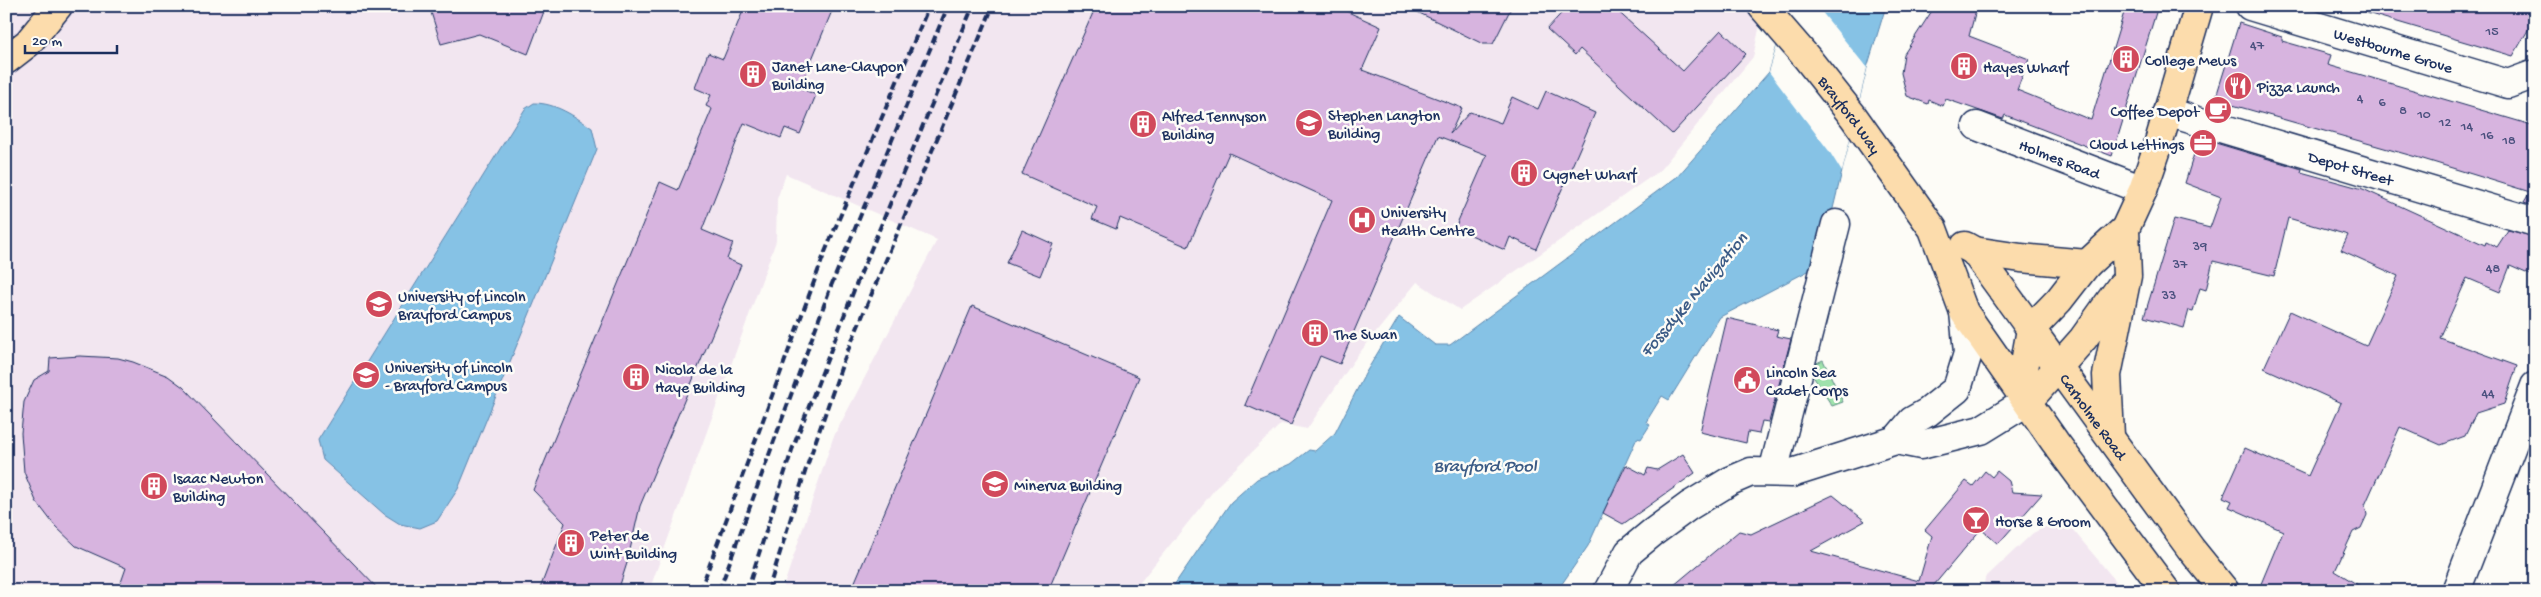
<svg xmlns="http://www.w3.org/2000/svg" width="2541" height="597" font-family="'Gochi Hand',sans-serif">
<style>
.built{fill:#f2e6f0}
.green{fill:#9fe2ac;stroke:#5d8885}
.water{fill:#86c2e5;stroke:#5b87af}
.pier{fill:#fdfcf7}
.building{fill:#d7b4df;stroke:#1b2f5e}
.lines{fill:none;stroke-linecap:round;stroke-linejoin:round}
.minor-casing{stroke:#1b2f5e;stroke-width:31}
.major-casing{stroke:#1b2f5e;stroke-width:31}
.minor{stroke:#fdfcf7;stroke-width:28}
.major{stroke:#fcdcac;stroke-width:28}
.rail{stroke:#1b2f5e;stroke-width:4;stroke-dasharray:8 4;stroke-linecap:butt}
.labels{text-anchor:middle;stroke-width:5;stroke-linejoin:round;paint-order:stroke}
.number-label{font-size:14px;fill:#4a507e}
.street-label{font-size:16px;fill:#1b2f5e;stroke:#fdfcf7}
.poi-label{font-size:16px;fill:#1b2f5e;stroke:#fdfcf7;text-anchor:start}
.water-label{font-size:18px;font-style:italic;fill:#3b5b86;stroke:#fdfcf7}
</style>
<rect width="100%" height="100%" fill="#fdfcf7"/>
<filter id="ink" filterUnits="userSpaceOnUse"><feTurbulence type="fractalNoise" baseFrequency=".02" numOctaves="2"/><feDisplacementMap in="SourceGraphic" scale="10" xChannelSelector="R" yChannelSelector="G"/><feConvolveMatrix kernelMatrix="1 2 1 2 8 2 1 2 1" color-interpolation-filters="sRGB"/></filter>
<g filter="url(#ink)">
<!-- built -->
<g class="built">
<polygon points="6,6 1764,6 1753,57 1659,171 1460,310 1417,282 1357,356 1307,429 1281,424 1219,484 1133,591 782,591 833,438 937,240 786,174 777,199 776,241 649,591 6,591"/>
<polygon points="2063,518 2124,591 1983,591 1985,578 2033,533"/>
</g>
<!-- green -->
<polygon class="green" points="1823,360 1843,402 1832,406 1809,370 1810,366"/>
<!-- water -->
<g class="water">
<polygon points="1789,6 1886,6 1867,68 1822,254 1812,269 1720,317 1669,400 1662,396 1646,422 1650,425 1641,439 1637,438 1588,546 1557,591 1530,591 1519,585 1516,591 1170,591 1231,502 1257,479 1291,464 1309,450 1315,451 1335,433 1365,374 1399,317 1435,345 1450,345 1678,176 1769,72"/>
<path d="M534,103C556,103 574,116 592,128L597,149L458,489L437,521L420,528L400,524L384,514L323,460L318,440L525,109Z"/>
</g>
<!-- pier -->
<polygon class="pier" points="1789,6 1817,6 1867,68 1842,172 1829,151 1769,72"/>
<!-- building -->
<g class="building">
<polygon points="429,6 546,6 528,54 479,34 441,44"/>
<polygon points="745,6 834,6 800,88 816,95 800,134 785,128 781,138 744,123 712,204 702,230 733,243 727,259 741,265 640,506 627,563 618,591 539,591 565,523 533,490 660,182 678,190 712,109 706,106 711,95 695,88 708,53 723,59"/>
<polygon points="1096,6 1335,6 1381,27 1362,70 1462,108 1450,134 1470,112 1501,123 1512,97 1538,109 1546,91 1595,113 1536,249 1510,237 1505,250 1455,228 1487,155 1438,136 1340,364 1320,356 1291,425 1245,405 1332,200 1229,153 1188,247 1120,218 1116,229 1092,219 1097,207 1022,174"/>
<polygon points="1405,6 1512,6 1493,44 1483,44"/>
<polygon points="1568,6 1612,6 1683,71 1721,30 1746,54 1672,134 1580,49 1575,55 1547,29"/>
<polygon points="1935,6 1977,6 1969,36 2029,59 2017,90 2091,120 2126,6 2158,6 2112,156 2005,115 2003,119 1946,99 1943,106 1929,100 1928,104 1907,96 1901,73 1904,54"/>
<polygon points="2368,6 2535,6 2535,18 2513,56 2367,13"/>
<polygon points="2239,23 2282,37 2282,41 2331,55 2328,65 2535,126 2535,206 2524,202 2530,192 2423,159 2215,100"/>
<polygon points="2199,138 2302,169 2301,172 2363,189 2485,245 2486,242 2497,247 2508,230 2535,237 2535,277 2510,266 2500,292 2467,278 2440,338 2517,366 2504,404 2476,413 2465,436 2441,445 2400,427 2365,505 2367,515 2361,528 2353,532 2335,571 2368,591 2258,591 2283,531 2229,507 2232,501 2223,497 2245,448 2308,476 2341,403 2264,368 2290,311 2366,346 2398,276 2341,250 2348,235 2288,218 2274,276 2213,261 2206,290 2200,288 2193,311 2189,310 2184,328 2144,317 2174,219 2210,228 2221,197 2185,183"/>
<polygon points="1022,230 1053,244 1040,276 1007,263"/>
<polygon points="972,306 1139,377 1048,591 851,591"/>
<polygon points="1727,318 1778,330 1776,336 1791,339 1769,422 1762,421 1759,434 1748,432 1746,443 1700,432"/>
<polygon points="80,356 118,358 133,362 168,376 183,387 380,591 118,591 126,568 76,546 55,526 36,501 24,472 21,433 24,402 34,380 49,371 50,358"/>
<polygon points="1683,454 1695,473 1623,524 1603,513 1626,465 1645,475 1648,468 1657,470"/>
<polygon points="1985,471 1992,477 1997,471 2009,481 2012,492 2042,494 1998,544 1981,529 1929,591 1667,591 1739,531 1751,534 1833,495 1865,521 1811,551 1919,581 1932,536 1925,530 1966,481 1973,486"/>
</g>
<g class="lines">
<!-- minor casing -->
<g class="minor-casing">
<g id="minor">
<path id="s1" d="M2250,6L2508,84L2535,74"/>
<path id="s2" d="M2167,112L2535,222"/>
<path id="s3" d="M1977,126L2143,190"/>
<polyline points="1896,440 1912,421 1928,412 1957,389 1968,353 1964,312"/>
<polyline points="1773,472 1836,224"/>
<polyline points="1608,591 1629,552 1652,533 1689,506 1730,481 1751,472 1792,473 1896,440 1921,445 1981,430 2028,401"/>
<polyline points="2456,591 2535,386"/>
</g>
</g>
<!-- major casing -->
<g class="major-casing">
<g id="major">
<path id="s4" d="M1762,6L1807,58L1853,116L1933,229L1964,312L2055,442L2166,591"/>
<polyline points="6,60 28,43 58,6"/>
<polyline points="1965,246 1974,251 2021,258 2087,264"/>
<path id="s5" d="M1974,251L2191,549L2225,591"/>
<polyline points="2031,329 2059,300 2087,264 2125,229 2143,190 2156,152 2199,6"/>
<polyline points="2020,391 2031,329"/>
<polyline points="2028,401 2083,339 2121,286"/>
<polyline points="2110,436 2107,375 2127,276 2125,229"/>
</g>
</g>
<!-- minor -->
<use href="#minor" class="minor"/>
<!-- major -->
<use href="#major" class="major"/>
<!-- rail -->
<g class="rail">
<polyline points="700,591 825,252 929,6"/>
<polyline points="719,591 831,286 948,6"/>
<polyline points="747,591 792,450 856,285 973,6"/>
<polyline points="768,591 806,469 843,362 993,6"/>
</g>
</g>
</g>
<!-- icons -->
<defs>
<g id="building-disc" transform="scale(1.4375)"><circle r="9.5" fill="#d1495b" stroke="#fdfcf7"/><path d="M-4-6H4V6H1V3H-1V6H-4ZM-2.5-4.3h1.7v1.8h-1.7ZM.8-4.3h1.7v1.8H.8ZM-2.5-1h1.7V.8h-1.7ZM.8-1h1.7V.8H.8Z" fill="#fff"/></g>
<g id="restaurant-disc" transform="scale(1.4375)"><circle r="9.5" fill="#d1495b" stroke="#fdfcf7"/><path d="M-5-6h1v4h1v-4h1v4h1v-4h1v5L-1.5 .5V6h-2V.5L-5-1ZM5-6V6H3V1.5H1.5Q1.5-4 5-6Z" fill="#fff"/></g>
<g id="cafe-disc" transform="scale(1.4375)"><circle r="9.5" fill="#d1495b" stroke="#fdfcf7"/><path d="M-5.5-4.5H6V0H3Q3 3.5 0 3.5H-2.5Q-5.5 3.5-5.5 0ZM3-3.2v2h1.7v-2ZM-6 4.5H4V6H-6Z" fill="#fff"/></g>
<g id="university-disc" transform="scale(1.4375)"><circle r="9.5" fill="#d1495b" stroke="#fdfcf7"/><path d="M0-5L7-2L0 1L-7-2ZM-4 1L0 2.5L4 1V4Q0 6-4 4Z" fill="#fff"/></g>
<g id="office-disc" transform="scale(1.4375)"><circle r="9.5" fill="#d1495b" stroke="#fdfcf7"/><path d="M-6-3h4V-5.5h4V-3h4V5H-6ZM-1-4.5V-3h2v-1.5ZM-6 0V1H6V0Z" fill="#fff"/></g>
<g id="hospital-disc" transform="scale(1.4375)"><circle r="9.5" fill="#d1495b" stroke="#fdfcf7"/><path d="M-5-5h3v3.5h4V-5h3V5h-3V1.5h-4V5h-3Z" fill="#fff"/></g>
<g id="civic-disc" transform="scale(1.4375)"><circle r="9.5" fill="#d1495b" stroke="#fdfcf7"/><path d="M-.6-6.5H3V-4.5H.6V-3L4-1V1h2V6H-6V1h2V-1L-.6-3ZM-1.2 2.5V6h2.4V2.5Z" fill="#fff"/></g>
<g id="bar-disc" transform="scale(1.4375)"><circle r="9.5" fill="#d1495b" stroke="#fdfcf7"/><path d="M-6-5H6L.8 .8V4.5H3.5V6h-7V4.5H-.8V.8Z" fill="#fff"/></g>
</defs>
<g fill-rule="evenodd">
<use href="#building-disc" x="2126" y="59"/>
<use href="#building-disc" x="1964" y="66"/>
<use href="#building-disc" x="753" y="74"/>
<use href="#restaurant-disc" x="2238" y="86"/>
<use href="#cafe-disc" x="2218" y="110"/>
<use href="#university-disc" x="1309" y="123"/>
<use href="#building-disc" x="1143" y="124"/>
<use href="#office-disc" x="2203" y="143"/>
<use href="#building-disc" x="1524" y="173"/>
<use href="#hospital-disc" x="1362" y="220"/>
<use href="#university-disc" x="379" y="304"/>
<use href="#building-disc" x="1315" y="333"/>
<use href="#university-disc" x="366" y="375"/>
<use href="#building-disc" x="636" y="377"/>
<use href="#civic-disc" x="1747" y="380"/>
<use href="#university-disc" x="995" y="484"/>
<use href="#building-disc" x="154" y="486"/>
<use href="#bar-disc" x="1976" y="520"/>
<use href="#building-disc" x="571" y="543"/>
</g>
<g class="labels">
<!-- number labels -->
<g class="number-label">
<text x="2492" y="35">15</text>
<text x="2257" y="49">47</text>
<text x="2360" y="102">4</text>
<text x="2382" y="106">6</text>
<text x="2403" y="114">8</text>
<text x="2424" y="118">10</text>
<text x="2445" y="126">12</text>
<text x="2467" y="130">14</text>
<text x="2487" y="139">16</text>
<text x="2509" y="144">18</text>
<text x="2200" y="250">39</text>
<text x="2180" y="268">37</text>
<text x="2493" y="272">48</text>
<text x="2169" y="299">33</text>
<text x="2488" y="397">44</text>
</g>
<!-- street labels -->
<g class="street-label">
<text dy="6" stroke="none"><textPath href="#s1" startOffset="150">Westbourne Grove</textPath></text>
<text dy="6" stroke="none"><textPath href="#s4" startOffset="140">Brayford Way</textPath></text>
<text dy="6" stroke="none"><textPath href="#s3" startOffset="89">Holmes Road</textPath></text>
<text dy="6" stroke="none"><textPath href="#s2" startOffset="192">Depot Street</textPath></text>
<text dy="6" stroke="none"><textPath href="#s5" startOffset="204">Carholme Road</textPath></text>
</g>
<!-- poi labels -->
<g class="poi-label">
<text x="2145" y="65">College Mews</text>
<text x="772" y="71">Janet Lane-Claypon<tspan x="772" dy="18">Building</tspan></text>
<text x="1983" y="72">Hayes Wharf</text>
<text x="2257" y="92">Pizza Launch</text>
<text x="2199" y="116" text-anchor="end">Coffee Depot</text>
<text x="1328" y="120">Stephen Langton<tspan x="1328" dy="18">Building</tspan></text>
<text x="1162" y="121">Alfred Tennyson<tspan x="1162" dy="18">Building</tspan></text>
<text x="2184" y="149" text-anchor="end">Cloud Lettings</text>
<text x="1543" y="179">Cygnet Wharf</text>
<text x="1381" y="217">University<tspan x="1381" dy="18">Health Centre</tspan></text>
<text x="398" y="301">University of Lincoln<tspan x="398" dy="18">Brayford Campus</tspan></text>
<text x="1334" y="339">The Swan</text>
<text x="385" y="372">University of Lincoln<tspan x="385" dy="18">- Brayford Campus</tspan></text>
<text x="655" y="374">Nicola de la<tspan x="655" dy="18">Haye Building</tspan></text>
<text x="1766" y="377">Lincoln Sea<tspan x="1766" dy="18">Cadet Corps</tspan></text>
<text x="173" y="483">Isaac Newton<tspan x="173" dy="18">Building</tspan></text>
<text x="1014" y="490">Minerva Building</text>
<text x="1995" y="526">Horse &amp; Groom</text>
<text x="590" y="540">Peter de<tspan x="590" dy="18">Wint Building</tspan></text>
</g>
<!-- water labels -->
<g class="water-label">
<text transform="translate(1693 294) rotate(-50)" y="6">Fossdyke Navigation</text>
<text x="1485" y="471">Brayford Pool</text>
</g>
</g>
<!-- margin -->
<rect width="2541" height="597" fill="none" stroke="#fdfcf7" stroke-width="25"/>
<rect x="12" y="12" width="2516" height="572" fill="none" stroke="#1b2f5e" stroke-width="2" filter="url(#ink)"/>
<!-- scale -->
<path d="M25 45v8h92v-8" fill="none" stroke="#1b2f5e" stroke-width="2.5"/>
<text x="32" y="45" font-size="15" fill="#1b2f5e" stroke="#fdfcf7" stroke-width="4" paint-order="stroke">20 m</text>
</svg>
